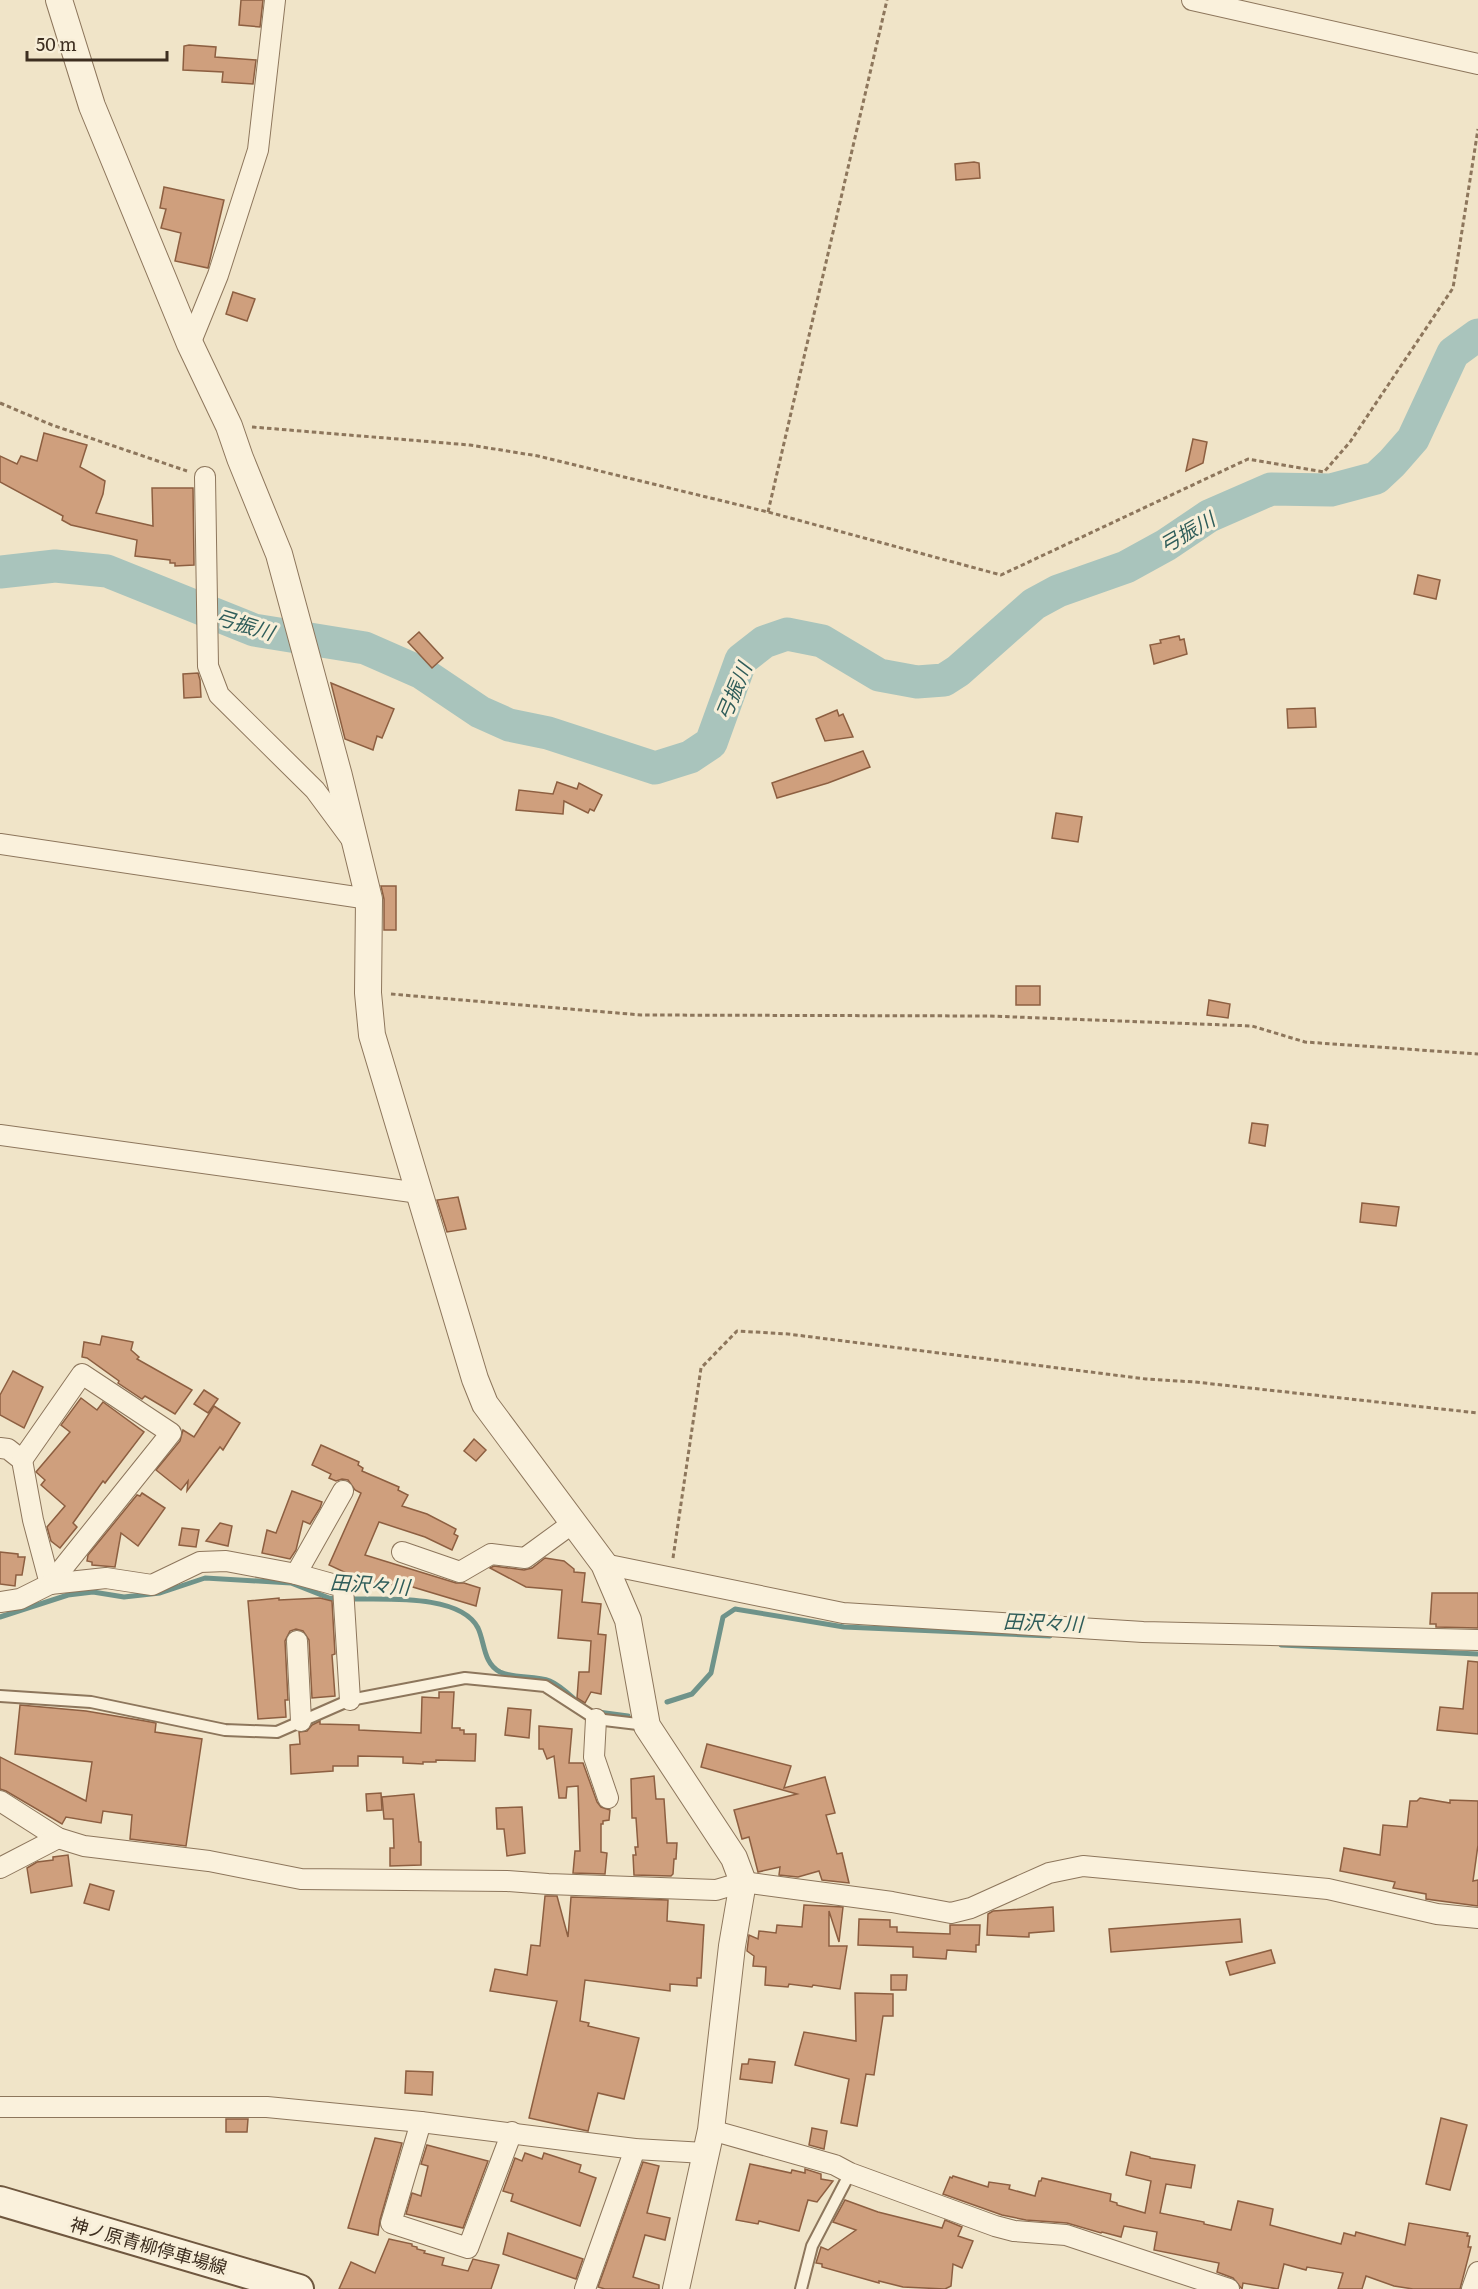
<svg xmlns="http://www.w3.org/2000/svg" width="1478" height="2289" viewBox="0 0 1478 2289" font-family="Literata,'Noto Sans JP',serif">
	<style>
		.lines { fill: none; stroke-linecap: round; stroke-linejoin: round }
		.stream { stroke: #6f938a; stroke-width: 5 }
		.river { stroke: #a9c4bc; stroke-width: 33 }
		.building { fill: #cf9f7d; stroke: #8d5f41; stroke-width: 1.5 }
		.service-casing { stroke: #8d765c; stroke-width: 14 }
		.minor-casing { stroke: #8d765c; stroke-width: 22 }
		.tertiary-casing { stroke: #8d765c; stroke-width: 28 }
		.secondary-casing { stroke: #6f573f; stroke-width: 32 }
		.path { stroke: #8d765c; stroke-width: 3; stroke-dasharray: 4.5 3; stroke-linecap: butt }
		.service { stroke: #faf1dc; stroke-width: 10 }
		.minor { stroke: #faf1dc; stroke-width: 20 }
		.tertiary { stroke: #faf1dc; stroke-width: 26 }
		.secondary { stroke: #faf1dc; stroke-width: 28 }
		.labels { text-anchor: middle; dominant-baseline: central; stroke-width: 6; stroke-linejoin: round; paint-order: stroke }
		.street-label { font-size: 18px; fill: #3d2e20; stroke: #f7eed8 }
		.water-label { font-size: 20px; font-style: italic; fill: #2f5d5a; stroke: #f7eed8 }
	</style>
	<rect width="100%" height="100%" fill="#f0e4c8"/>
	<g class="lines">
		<g class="stream">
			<path d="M349,1599C382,1600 460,1593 478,1628C485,1643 483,1663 500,1672C515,1679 535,1675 550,1681C560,1685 571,1696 579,1703"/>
			<polyline points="0,1617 68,1595 93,1592 124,1597 160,1593 205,1578 291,1583 329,1598 340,1599"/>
			<polyline points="1281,1645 1478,1654"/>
			<polyline points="667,1702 692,1694 711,1673 723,1617 735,1609 844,1627 1050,1636"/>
			<polyline points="598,1712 628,1716"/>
		</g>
		<polyline class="river" points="0,572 55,566 107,571 254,630 365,648 422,673 480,712 509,725 548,733 655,768 690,757 711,743 741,660 764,642 787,634 822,641 879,675 917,682 944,680 958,671 1034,604 1058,591 1126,567 1166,545 1209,516 1271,489 1331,490 1376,478 1392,463 1413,439 1453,353 1478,335"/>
	</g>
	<g class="building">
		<polygon points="241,0 263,0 260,27 239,25"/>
		<polygon points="189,45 216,47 215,57 256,60 253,84 222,82 223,72 183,70 184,46"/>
		<polygon points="974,162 979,163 980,178 956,180 955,164"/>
		<polygon points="164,187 224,200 208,268 175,261 181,233 161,228 166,209 160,208"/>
		<polygon points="233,292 255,299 247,321 226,314"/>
		<polygon points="44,433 87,445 80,467 105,481 103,494 96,513 153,526 152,488 193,488 194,565 175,566 175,563 170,563 170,560 135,556 137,540 71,525 62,520 63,516 0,482 0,456 17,464 21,456 37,461"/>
		<polygon points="1193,439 1207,442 1203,463 1186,471"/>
		<polygon points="1418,575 1440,580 1436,599 1414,594"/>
		<polygon points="419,632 443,658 432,668 408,642"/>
		<polygon points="1179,636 1180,640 1184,639 1187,654 1154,664 1150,645 1161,643 1160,640"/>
		<polygon points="198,673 200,680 201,697 184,698 183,674"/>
		<polygon points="331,683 394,709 382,738 377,736 373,750 345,739"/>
		<polygon points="1315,708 1316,727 1288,728 1287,709"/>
		<polygon points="837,710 839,716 843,714 853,737 825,741 816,719"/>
		<polygon points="863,751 870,767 828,783 777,798 772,783"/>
		<polygon points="557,782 577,789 579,783 602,795 594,811 590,809 588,813 564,801 563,814 516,810 519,790 553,794"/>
		<polygon points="1056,813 1082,817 1078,842 1052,838"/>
		<polygon points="381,886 396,886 396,930 384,930 384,899"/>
		<rect x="1016" y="986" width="24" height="19"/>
		<polygon points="1209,1000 1230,1004 1228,1018 1207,1015"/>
		<polygon points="1252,1123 1268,1125 1265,1146 1249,1143"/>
		<polygon points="458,1197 466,1229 447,1232 437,1200"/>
		<polygon points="1362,1203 1399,1207 1396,1226 1360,1222"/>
		<polygon points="102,1336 133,1342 131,1350 139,1357 137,1359 192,1390 175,1414 145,1396 142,1399 118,1383 119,1381 87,1358 82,1357 84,1342 100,1345"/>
		<polygon points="13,1371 43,1387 24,1428 0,1415 0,1395"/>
		<polygon points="204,1390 218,1399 208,1413 194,1404"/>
		<polygon points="81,1398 97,1410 103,1402 144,1432 105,1483 103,1481 73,1523 77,1527 60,1548 51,1541 47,1527 65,1506 41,1485 45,1480 36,1472 70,1432 61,1425"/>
		<polygon points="214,1406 240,1423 223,1450 220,1447 187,1491 188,1481 181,1490 156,1470 180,1441 183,1430 194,1437"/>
		<polygon points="474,1439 486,1450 476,1461 464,1451"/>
		<polygon points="321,1445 359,1462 358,1465 363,1468 362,1471 399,1487 398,1490 408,1495 402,1506 427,1514 456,1529 454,1534 458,1536 452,1550 425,1537 379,1522 365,1555 456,1583 464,1583 480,1588 476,1606 396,1582 395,1585 380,1583 380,1584 357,1578 329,1565 361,1493 355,1490 348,1480 342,1479 336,1481 329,1478 331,1474 312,1465"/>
		<polygon points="292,1491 322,1502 320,1508 310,1524 303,1521 296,1550 290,1559 262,1553 267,1530 276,1533"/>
		<polygon points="142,1493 165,1508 138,1546 121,1533 115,1567 92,1565 92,1562 87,1561 88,1555 137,1495 140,1496"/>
		<polygon points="220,1523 232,1526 228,1546 206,1541"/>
		<polygon points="182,1528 199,1530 196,1547 179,1545"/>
		<polygon points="0,1552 18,1554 18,1557 25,1557 22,1575 16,1575 15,1586 0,1584"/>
		<polygon points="545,1558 564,1561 574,1569 574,1572 585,1573 582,1602 601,1604 598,1634 606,1635 601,1694 591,1692 585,1703 577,1698 579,1672 589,1672 591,1641 558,1638 562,1590 526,1587 490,1568 494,1566 524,1570 532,1568"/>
		<polygon points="1432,1593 1478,1593 1478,1628 1436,1627 1436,1624 1430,1624"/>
		<polygon points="279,1598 279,1600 320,1598 332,1601 335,1654 332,1655 335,1696 312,1698 309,1640 303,1631 296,1629 290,1631 285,1641 288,1700 285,1700 286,1717 258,1719 248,1601"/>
		<polygon points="1468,1661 1478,1662 1478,1734 1437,1730 1440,1707 1463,1709"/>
		<polygon points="439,1692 454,1692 452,1728 460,1728 460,1730 464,1730 464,1734 476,1734 475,1761 436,1760 436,1762 423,1762 423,1764 403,1763 403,1757 358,1756 358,1766 333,1766 333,1771 291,1774 290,1745 300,1744 299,1732 307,1731 312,1725 320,1721 320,1724 359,1725 359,1730 421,1733 422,1697 439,1698"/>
		<polygon points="20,1705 86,1711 145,1721 156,1723 155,1732 202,1739 186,1846 130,1839 132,1815 103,1811 101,1823 66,1817 62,1824 6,1791 0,1789 0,1757 86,1801 92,1762 15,1754"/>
		<polygon points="508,1708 531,1710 529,1738 505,1735"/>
		<polygon points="539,1726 572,1729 569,1763 583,1763 597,1802 601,1807 610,1810 609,1820 603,1821 603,1824 601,1824 601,1852 607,1853 605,1874 573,1873 575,1851 580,1851 578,1786 567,1787 566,1798 559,1798 554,1756 547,1759 543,1749 539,1749"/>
		<polygon points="707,1744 791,1766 784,1788 825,1777 835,1813 826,1815 837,1854 842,1853 849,1883 822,1880 819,1871 798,1877 779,1875 780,1867 758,1872 749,1837 742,1839 734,1810 797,1794 701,1767"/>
		<polygon points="654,1776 656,1799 664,1799 667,1843 677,1843 676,1859 674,1859 673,1874 671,1876 634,1875 633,1855 636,1855 635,1847 638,1847 636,1818 632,1818 631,1779"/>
		<polygon points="381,1793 382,1810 367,1811 366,1794"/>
		<polygon points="414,1794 419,1842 421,1842 421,1865 390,1866 390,1848 394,1848 393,1819 384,1819 382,1797"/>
		<polygon points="1420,1798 1450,1803 1450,1800 1478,1801 1478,1845 1473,1881 1478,1880 1478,1906 1426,1899 1426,1894 1393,1888 1395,1882 1340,1871 1344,1848 1380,1855 1383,1825 1407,1827 1410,1801 1417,1801"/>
		<polygon points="522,1807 525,1853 507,1856 504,1829 497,1829 496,1808"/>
		<polygon points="68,1855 72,1886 31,1893 27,1868 37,1862 53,1860 53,1857"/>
		<polygon points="90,1884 114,1891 109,1910 84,1903"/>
		<polygon points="545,1896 557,1896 568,1937 571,1897 668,1900 667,1921 704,1925 701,1978 697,1978 697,1986 670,1984 670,1991 585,1980 580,2021 589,2023 588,2026 639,2038 624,2099 598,2093 588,2131 529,2118 557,2001 490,1991 495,1969 527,1975 531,1945 540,1946"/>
		<polygon points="804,1905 843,1907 839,1942 829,1911 829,1946 847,1946 840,1989 813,1985 812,1987 789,1984 788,1987 765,1985 766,1967 753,1966 754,1956 747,1951 749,1935 758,1939 759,1931 776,1933 777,1925 802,1927"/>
		<polygon points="1053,1907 1054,1931 1029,1933 1029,1937 987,1935 988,1914 993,1911"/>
		<polygon points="859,1919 890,1920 890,1927 897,1927 897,1932 950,1934 950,1925 980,1925 979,1945 976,1945 976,1952 947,1950 946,1959 913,1957 913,1947 858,1945"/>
		<polygon points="1240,1919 1242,1942 1111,1952 1109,1929"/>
		<polygon points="1271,1950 1275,1963 1230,1975 1226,1962"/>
		<polygon points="891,1975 907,1975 906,1990 891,1990"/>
		<polygon points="855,1993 893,1994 893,2016 883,2016 874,2075 866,2074 857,2126 841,2123 849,2079 795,2065 804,2032 856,2041"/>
		<polygon points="749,2059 775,2062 772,2083 740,2079 742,2064 748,2064"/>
		<polygon points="406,2071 433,2072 432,2095 405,2093"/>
		<polygon points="1441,2118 1467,2125 1450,2190 1426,2184"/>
		<polygon points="226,2119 248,2119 247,2132 226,2132"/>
		<polygon points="812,2128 827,2131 824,2149 809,2145"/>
		<polygon points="375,2138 402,2143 380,2220 378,2235 348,2228"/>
		<polygon points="427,2145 488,2161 463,2228 406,2214 412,2193 421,2196 428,2166 421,2164"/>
		<polygon points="1131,2152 1150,2157 1150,2158 1195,2165 1191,2188 1166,2184 1160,2213 1204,2222 1204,2224 1231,2230 1238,2201 1273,2209 1270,2225 1341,2244 1344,2233 1355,2236 1356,2232 1405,2245 1409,2223 1468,2233 1467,2236 1470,2236 1468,2247 1471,2247 1460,2289 1413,2289 1394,2286 1366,2276 1362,2289 1338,2289 1343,2273 1307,2267 1306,2270 1284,2264 1278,2289 1243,2283 1242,2289 1233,2278 1217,2272 1219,2263 1154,2250 1157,2232 1124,2226 1121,2237 1102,2232 1101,2233 1067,2223 1026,2220 1002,2215 943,2194 950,2177 952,2178 953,2176 988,2187 989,2182 1010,2185 1009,2189 1035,2196 1039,2181 1041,2181 1042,2178 1111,2194 1110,2201 1117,2203 1117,2205 1145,2213 1151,2181 1126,2175"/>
		<polygon points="525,2153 542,2159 544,2153 581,2165 579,2172 596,2178 580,2226 511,2201 513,2194 503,2191 515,2158 522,2161"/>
		<polygon points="643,2162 659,2166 647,2213 670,2218 665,2240 645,2235 633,2277 659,2285 659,2289 605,2289 598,2287"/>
		<polygon points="750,2164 791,2173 792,2170 805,2173 805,2169 821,2174 821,2179 833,2181 817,2202 808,2200 799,2231 759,2221 758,2224 736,2220"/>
		<polygon points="845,2200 878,2212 942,2228 945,2220 962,2227 958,2236 973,2241 962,2268 953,2264 951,2286 945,2289 903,2287 879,2281 879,2283 822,2267 822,2264 816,2263 821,2247 828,2250 856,2230 833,2222"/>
		<polygon points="508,2233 583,2259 576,2279 503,2254"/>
		<polygon points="389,2239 412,2244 412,2246 417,2247 417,2249 425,2251 424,2253 444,2258 442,2265 468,2271 473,2259 499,2265 491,2289 339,2289 351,2262 375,2273"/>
	</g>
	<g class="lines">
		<g class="service-casing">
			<g id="service">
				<polyline points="0,1696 91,1702 225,1730 277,1732 350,1700 465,1678 545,1686 596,1719 646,1725"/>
				<polyline points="801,2289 812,2246 850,2173"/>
			</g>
		</g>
		<g class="minor-casing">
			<g id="minor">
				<polyline points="1192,0 1478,64"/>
				<polyline points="190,344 218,275 258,150 275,0"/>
				<polyline points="205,477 208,666 219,695 315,790 352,840"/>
				<polyline points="0,844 369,899"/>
				<polyline points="0,1135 419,1193"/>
				<polyline points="0,1448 8,1449 22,1460 33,1520 50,1584 20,1599 0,1602"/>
				<polyline points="22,1460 82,1374 171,1433 50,1584"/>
				<polyline points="402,1552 460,1572 491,1554 525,1558 573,1523"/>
				<polyline points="604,1564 843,1613 1143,1632 1478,1640"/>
				<polyline points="296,1574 343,1491"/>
				<polyline points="50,1584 106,1578 152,1585 200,1562 226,1561 296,1574 343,1587 350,1700"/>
				<polyline points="297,1641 301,1721"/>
				<polyline points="596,1719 594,1757 608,1798"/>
				<polyline points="0,1801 58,1838 84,1846 209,1861 301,1879 507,1881 548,1884 716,1890 743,1882 892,1902 951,1913 971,1908 1049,1873 1083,1866 1328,1889 1437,1914 1478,1918"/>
				<polyline points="0,1868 58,1838"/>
				<polyline points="0,2107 267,2107 421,2122 635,2149 705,2153"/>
				<polyline points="421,2122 391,2223 468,2248 512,2132"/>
				<polyline points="711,2130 835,2165 850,2173 995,2226 1014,2231 1066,2235 1229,2289"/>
				<polyline points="585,2289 635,2149"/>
				<polyline points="1472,2289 1478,2272"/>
			</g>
		</g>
		<g class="tertiary-casing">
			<polyline id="tertiary" points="59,0 92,106 190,344 229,426 240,458 279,554 339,776 369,899 368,993 372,1035 475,1379 485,1404 604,1564 628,1620 647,1726 734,1858 743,1882 732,1946 711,2130 676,2289"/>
		</g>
		<g class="secondary-casing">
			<polyline id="secondary" points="0,2201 299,2289"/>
		</g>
		<g class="path">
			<polyline points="0,403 52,425 187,471"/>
			<polyline points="252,427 470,445 538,456 768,512 1001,575 1248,459 1324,472 1350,442 1453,288 1478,129"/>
			<polyline points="768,512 887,0"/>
			<polyline points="391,994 641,1015 989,1016 1252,1026 1305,1042 1478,1054"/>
			<polyline points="673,1558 701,1368 737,1331 788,1334 1146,1379 1195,1382 1478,1413"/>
		</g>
		<use href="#service" class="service"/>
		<use href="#minor" class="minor"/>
		<use href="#tertiary" class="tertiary"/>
		<use href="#secondary" class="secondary"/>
	</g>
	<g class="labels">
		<g class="street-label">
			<text transform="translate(149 2245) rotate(16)">神ノ原青柳停車場線</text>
		</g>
		<g class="water-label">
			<text transform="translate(1186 531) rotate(-30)">弓振川</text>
			<text transform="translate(245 623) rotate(17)">弓振川</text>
			<text transform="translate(732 691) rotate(-67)">弓振川</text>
			<text transform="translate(370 1583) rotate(4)">田沢々川</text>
			<text transform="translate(1043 1621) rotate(2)">田沢々川</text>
		</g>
	</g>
	<path d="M27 51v9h140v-9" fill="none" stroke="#3d2e20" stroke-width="3"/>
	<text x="36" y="51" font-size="18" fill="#3d2e20" stroke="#f7eed8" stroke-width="4.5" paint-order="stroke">50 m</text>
</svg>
